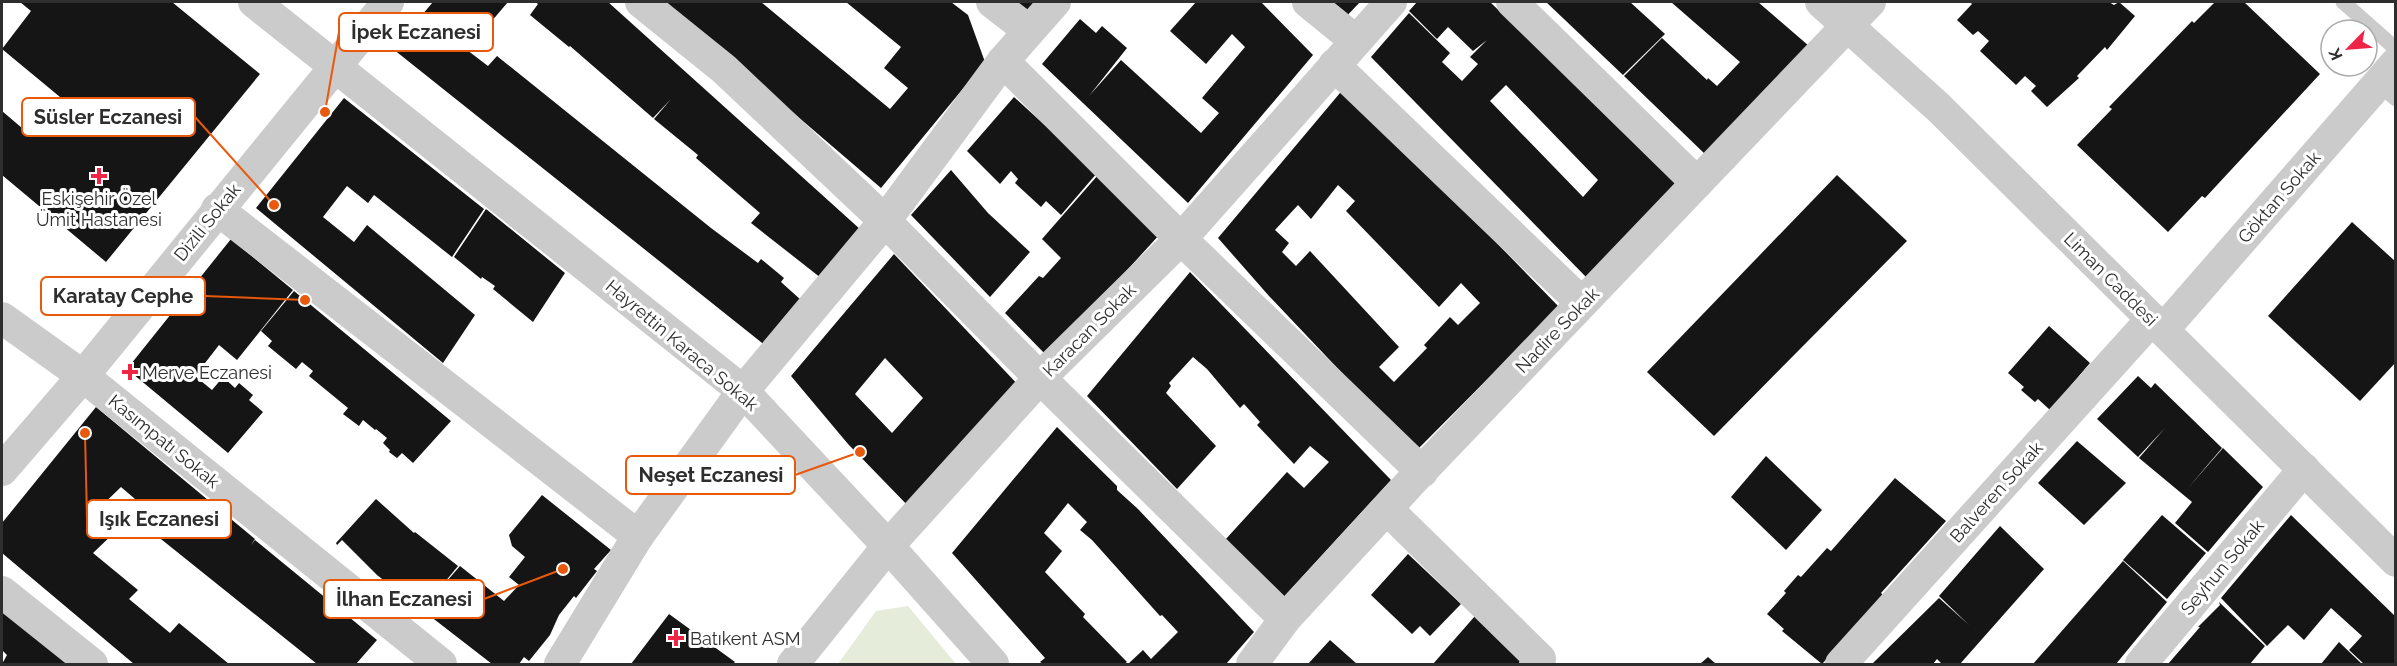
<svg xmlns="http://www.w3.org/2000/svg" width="2397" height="666" viewBox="0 0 2397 666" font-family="Raleway,sans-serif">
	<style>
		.green { fill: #e5ecda }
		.building { fill: #151515; fill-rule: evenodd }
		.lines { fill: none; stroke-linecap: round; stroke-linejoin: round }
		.service { stroke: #cbcbcb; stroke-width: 15 }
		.minor { stroke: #cbcbcb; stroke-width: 32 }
		.poi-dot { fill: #ef2546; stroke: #fff; stroke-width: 2 }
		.labels { text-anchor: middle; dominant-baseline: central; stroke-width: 6; stroke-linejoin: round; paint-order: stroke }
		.street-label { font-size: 18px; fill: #2e2e2e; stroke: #fff }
		.poi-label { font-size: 18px; fill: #2e2e2e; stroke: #fff; text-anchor: start }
		.leader { fill: none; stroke: #e8590c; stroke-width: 2 }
		.callout-dot { fill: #e8590c; stroke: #fff; stroke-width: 2 }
		.callout { fill: #fff; stroke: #e8590c; stroke-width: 2 }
		.callout-label { font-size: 20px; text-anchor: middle; font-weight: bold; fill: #2e2e2e }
	</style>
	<rect width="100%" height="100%" fill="#fff"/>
	<polygon class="green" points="908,606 956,664 838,664 876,611"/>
	<g class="building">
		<polygon points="20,2 172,2 260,74 106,262 2,175 2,111 29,134 60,97 2,49 31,11"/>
		<polygon points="433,2 508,2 467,50 488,66 497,56 711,228 758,263 761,259 784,278 781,282 801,300 766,346 393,49"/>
		<polygon points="535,2 608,2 861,230 821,278 751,223 760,213 696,158 698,155 654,119 671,99 653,118 570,46 569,47 530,15 538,4"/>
		<polygon points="664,2 761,2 890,109 908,88 884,68 901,47 846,2 951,2 968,15 985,62 881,188"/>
		<polygon points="1009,2 1038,2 1026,16"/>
		<polygon points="1196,2 1261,2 1313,55 1188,203 1042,64 1080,19 1096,33 1102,26 1127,48 1089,96 1121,60 1201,133 1219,113 1202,98 1245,47 1232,34 1206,64 1170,31"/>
		<polygon points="1322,2 1360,2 1342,21"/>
		<path d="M1417,2H1490L1678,183L1586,277L1371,57L1409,13L1450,53L1442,62L1462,81L1478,64L1470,57L1487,40L1473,51L1448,27L1437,39L1409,11ZM1506,85L1598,180L1583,197L1490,101Z"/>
		<polygon points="1546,2 1630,2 1665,34 1623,75"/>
		<polygon points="1671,2 1758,2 1809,46 1707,156 1624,76 1662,38 1707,80 1708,78 1717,86 1740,62"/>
		<polygon points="1970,2 2109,2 2114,5 2119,2 2135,16 2107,50 2105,47 2077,76 2079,78 2047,107 2031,91 2036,86 2025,76 2016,85 1980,51 1989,41 1978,31 1973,35 1957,20 1972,4"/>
		<polygon points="2215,2 2244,2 2320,74 2205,198 2202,196 2168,232 2077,145 2112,109 2109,107 2192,21 2194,23"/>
		<path d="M1345,87L1559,307L1416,451L1269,296L1218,238ZM1338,185L1355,201L1346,211L1439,307L1461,283L1480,303L1458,325L1450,317L1424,345L1427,348L1394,382L1379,367L1399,347L1310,251L1296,266L1282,252L1289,243L1275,230L1298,205L1311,219Z"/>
		<polygon points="1014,97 1097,173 1061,215 1046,201 1041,207 1015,183 1018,179 1011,171 1000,184 967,151"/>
		<polygon points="344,98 484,209 452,257 374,195 368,203 347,186 323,217 354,242 367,225 475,315 443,363 256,208"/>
		<polygon points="951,170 988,213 1030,252 990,297 911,215"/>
		<polygon points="1098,175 1160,234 1048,357 1005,313 1039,276 1043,278 1061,258 1042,239"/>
		<polygon points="1837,175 1907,241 1714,436 1647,372"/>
		<polygon points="486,209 565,273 533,322 493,289 495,286 482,277 481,279 454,257"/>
		<polygon points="2352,222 2396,262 2396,362 2360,401 2268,316"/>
		<polygon points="231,239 293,290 237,360 219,345 195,376 212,390 223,377 235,388 239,383 253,395 249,400 263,412 228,453 127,369"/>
		<path d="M894,254L1022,389L915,513L848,444L791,376ZM885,358L923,398L892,433L855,394Z"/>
		<polygon points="1190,272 1391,480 1280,601 1225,540 1287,472 1304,488 1329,462 1310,446 1294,464 1257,425 1260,422 1244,404 1240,408 1207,369 1193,357 1169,383 1171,386 1166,393 1216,446 1177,489 1087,396"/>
		<polygon points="294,291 451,421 413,463 402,453 397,458 389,452 390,450 383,443 387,438 376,429 375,430 363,420 359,426 343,414 348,408 309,376 313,371 302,362 296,369 268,346 272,341 261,331"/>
		<polygon points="2049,326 2090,363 2050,410 2038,399 2035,402 2021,390 2024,387 2008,373"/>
		<polygon points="2138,376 2151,388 2155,383 2222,448 2188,488 2223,448 2263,487 2208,552 2175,523 2192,502 2139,458 2165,428 2138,457 2097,419"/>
		<polygon points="96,407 255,539 251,545 255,540 377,640 356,664 317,664 131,515 142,505 121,487 93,514 115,532 93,553 138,590 129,599 170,633 179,623 229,664 134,664 2,553 2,523"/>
		<polygon points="1057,427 1117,486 1117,490 1138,509 1254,632 1226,664 1128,664 1143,650 1151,659 1178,632 1162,615 1160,616 1092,540 1080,530 1087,522 1068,503 1044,533 1062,551 1045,572 1085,614 1083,617 1127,662 1124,664 1043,664 1040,662 1045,658 952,553"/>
		<polygon points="2077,441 2126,483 2084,525 2038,483"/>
		<polygon points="1766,456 1822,510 1786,550 1731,497"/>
		<polygon points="1895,478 1946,521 1881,593 1884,596 1822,664 1782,631 1784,629 1767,614 1786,593 1784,591 1798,575 1801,577 1827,548 1831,551"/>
		<polygon points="542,495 611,550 594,569 597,571 576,598 574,596 559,615 550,635 529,661 524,657 519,664 492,664 377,575 342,540 337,545 336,543 376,499 414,533 415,532 458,566 426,605 460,566 504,601 519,585 509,577 525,557 512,546 509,535"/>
		<polygon points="2162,515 2206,553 2167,599 2123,560"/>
		<polygon points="2291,515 2396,617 2396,664 2364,664 2349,650 2362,636 2331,608 2304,640 2288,625 2267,646 2221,598"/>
		<polygon points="2000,526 2044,569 1960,664 1942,664 1937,659 1933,664 1872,664 1939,598 1969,625 1939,596"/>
		<polygon points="1408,554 1461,604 1430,636 1420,626 1412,634 1371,595"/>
		<polygon points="2123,561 2167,602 2116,664 2033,664"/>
		<polygon points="2219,602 2265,646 2250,664 2168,664 2200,627 2198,627 2220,605"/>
		<polygon points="2,606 74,664 2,664 7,655 2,650"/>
		<polygon points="669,614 735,662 733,664 631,664"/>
		<polygon points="1475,616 1522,662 1521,664 1433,664"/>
		<polygon points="1330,640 1357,664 1308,664"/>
		<polygon points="2339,642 2362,664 2321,664"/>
		<polygon points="1708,657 1716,664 1700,664"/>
	</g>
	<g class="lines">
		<g class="service">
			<polyline points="2343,2 2396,49"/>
			<polyline points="2378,84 2396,99"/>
		</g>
		<g class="minor">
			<polyline points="254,2 743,391 888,546 993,664"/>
			<polyline points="641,2 724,69 885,221 1040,378 1285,619"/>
			<polyline points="992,2 1028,30"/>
			<polyline points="1308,2 1356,41"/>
			<polyline points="1512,2 1697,183"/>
			<polyline points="1821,2 1938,107 2396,561"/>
			<polyline points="1003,61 1181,239 1422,472"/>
			<polyline points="1334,65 1582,303"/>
			<polyline points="217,209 638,536"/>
			<polyline points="2,318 83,376 441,664"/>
			<polyline points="2163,330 2396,63"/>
			<polyline points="2,470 83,376 388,2"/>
			<polyline points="1387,509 1540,659 1535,664"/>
			<polyline points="2,592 92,664"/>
			<polyline points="560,664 638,536 743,391 885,221 1003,61 1055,2"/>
			<polyline points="793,664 888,546 1040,378 1181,239 1391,2"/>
			<polyline points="1252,664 1285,619 1412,481 1870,2"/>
			<polyline points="1841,664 2152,319"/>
			<polyline points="2141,664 2304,469"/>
		</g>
	</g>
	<g class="poi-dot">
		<path d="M96 167h6v6h6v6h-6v6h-6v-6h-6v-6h6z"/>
		<path d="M127 363h6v6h6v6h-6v6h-6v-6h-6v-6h6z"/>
		<path d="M673 629h6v6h6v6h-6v6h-6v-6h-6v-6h6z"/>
	</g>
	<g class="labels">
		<g class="street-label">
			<text transform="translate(2279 197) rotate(-49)">Göktan Sokak</text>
			<text transform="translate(207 222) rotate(-51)">Dizili Sokak</text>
			<text transform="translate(2111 279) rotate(45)">Liman Caddesi</text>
			<text transform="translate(1089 330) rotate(-45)">Karacan Sokak</text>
			<text transform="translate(1557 330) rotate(-46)">Nadire Sokak</text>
			<text transform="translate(682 345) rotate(40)">Hayrettin Karaca Sokak</text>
			<text transform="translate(164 441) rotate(39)">Kasımpatı Sokak</text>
			<text transform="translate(1996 492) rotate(-48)">Balveren Sokak</text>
			<text transform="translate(2222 567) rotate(-50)">Seyhun Sokak</text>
		</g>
		<g class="poi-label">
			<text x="99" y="198" text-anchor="middle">Eskişehir Özel<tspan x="99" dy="21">Ümit Hastanesi</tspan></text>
			<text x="142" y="372">Merve Eczanesi</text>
			<text x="690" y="638">Batıkent ASM</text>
		</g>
	</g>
	<path class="leader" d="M325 112L339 32M274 205L195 117M305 300L205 296M860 452L795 475M85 433L87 519M563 569L484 599"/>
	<g class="callout-dot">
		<circle cx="325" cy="112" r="6"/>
		<circle cx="274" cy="205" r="6"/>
		<circle cx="305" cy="300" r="6"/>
		<circle cx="860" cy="452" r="6"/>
		<circle cx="85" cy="433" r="6"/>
		<circle cx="563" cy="569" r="6"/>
	</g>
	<g class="callout">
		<rect x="339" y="13" width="154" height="38" rx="6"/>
		<rect x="22" y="98" width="173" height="38" rx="6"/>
		<rect x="41" y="277" width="164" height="38" rx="6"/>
		<rect x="626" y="456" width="169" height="38" rx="6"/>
		<rect x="87" y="500" width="144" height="38" rx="6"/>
		<rect x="324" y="580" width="160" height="38" rx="6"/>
	</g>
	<g class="callout-label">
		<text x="416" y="39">İpek Eczanesi</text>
		<text x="108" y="124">Süsler Eczanesi</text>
		<text x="123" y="303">Karatay Cephe</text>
		<text x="711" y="482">Neşet Eczanesi</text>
		<text x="159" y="526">Işık Eczanesi</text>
		<text x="404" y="606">İlhan Eczanesi</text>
	</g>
	<rect width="2397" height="666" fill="none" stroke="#2e2e2e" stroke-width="6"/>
	<g transform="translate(2349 48) rotate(245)"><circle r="28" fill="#ffffff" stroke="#ababab" stroke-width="1.5"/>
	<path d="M0-4.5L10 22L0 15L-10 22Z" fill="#ef2546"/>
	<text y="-9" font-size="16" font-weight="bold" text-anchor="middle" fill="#2e2e2e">K</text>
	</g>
</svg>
